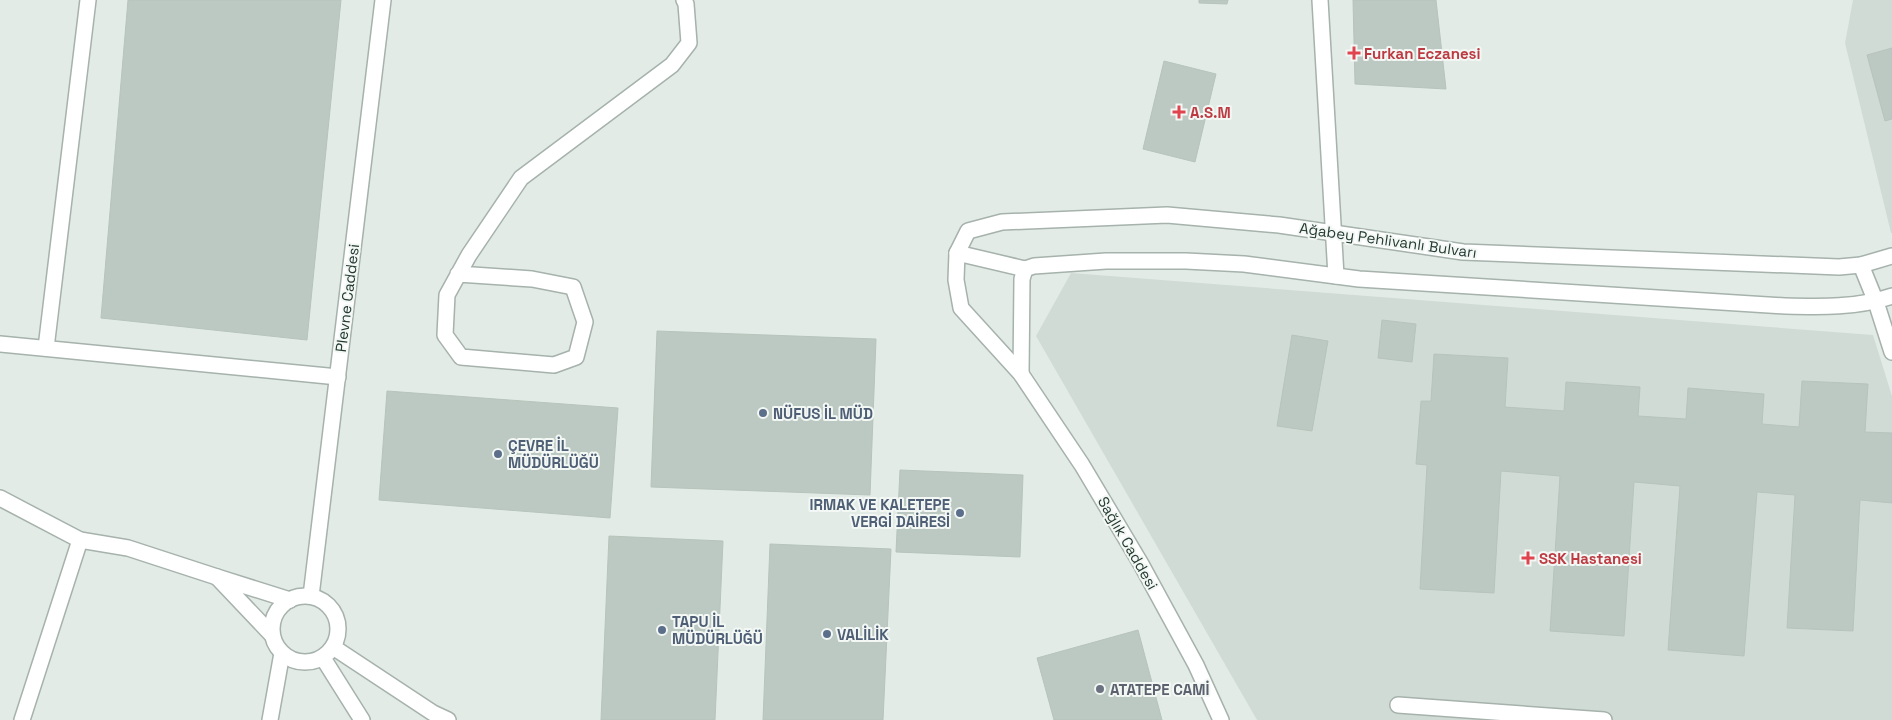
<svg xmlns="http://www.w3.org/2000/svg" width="1892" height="720" viewBox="0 0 1892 720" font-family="'Space Grotesk',sans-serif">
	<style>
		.built { fill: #d1dbd5 }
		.building { fill: #bcc8c2; stroke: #b6c4bc }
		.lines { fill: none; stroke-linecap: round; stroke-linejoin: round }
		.minor-casing { stroke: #a6b2ac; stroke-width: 18 }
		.minor { stroke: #fff; stroke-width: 15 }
		.health-dot { fill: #e0444e; stroke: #f3f8f5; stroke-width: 2 }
		.service-dot { fill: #5c6f8a; stroke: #f3f8f5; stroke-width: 2 }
		.worship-dot { fill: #6b7280; stroke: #f3f8f5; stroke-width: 2 }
		.labels { text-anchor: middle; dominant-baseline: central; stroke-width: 4; stroke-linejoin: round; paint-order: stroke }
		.health-label { font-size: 15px; font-weight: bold; fill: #be3a42; stroke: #f3f8f5; text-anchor: start }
		.street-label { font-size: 15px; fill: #253a32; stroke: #f3f8f5 }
		.service-label { font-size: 15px; font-weight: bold; fill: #4e5e75; stroke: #f3f8f5; text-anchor: start }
		.worship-label { font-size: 15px; font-weight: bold; fill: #5b616d; stroke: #f3f8f5; text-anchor: start }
	</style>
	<rect width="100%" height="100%" fill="#e3ebe6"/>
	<g class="built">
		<polygon points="1853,0 1892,0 1892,233 1891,233 1845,43"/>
		<polygon points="1071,273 1873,335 1892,396 1892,720 1257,720 1036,336"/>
	</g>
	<g class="building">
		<polygon points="128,0 341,0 307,340 101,318"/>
		<polygon points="1199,0 1228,0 1227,4 1199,3"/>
		<polygon points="1353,0 1436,0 1446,89 1355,84"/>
		<polygon points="1892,48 1892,119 1885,121 1867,55"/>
		<polygon points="1164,61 1216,74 1195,162 1143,149"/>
		<polygon points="1382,320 1416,324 1412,362 1378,358"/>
		<polygon points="657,331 876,339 870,495 651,487"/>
		<polygon points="1292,335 1328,341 1312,431 1277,426"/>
		<polygon points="1434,354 1508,358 1505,407 1564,411 1566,382 1640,387 1638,416 1686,419 1688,388 1764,394 1762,424 1799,427 1802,381 1868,384 1865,432 1892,433 1892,503 1860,500 1853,631 1787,628 1795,495 1757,492 1744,656 1668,650 1680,486 1634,482 1624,636 1550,631 1560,476 1501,471 1494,593 1420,589 1427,465 1416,464 1421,401 1431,401"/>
		<polygon points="387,391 618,408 610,518 379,500"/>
		<polygon points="900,470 1023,475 1020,557 896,552"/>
		<polygon points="609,536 723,541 715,720 601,720"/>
		<polygon points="770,544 891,549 883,720 763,720"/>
		<polygon points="1138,630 1162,720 1054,720 1037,658"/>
	</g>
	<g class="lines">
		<g class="minor-casing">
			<g id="minor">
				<polyline points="1320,0 1336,276"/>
				<path d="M957,253L1025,269L1034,266L1106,261H1186L1244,264L1359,279L1785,306C1822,307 1856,308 1892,296"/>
				<polyline points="1861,265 1876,302 1892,352"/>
				<polyline points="458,274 532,279 573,287 585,322 576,357 554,365 461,357 445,335 447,295 469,255 521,178 672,65 689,43 686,4 684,0"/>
				<polyline points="0,344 338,377"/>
				<polyline points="46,348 88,0"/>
				<polyline points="1021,374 1022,279 1025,269"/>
				<polyline points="0,498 80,540 128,548 217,577"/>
				<circle cx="305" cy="629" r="33"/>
				<polyline points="311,596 383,0"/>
				<polyline points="272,635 217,577 290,600"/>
				<polyline points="333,647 433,713 448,720"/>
				<polyline points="323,658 362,720"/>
				<polyline points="1398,705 1604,720"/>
				<polyline points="22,720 80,540"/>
				<polyline points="270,720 282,653"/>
				<polyline points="1221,720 1196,665 1141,564 1082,465 1021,374 961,308 956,280 957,253 968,231 1002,222 1167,215 1279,225 1463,252 1839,267 1861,265 1892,256"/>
			</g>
		</g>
		<use href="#minor" class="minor"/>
	</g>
	<g class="health-dot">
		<path d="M1351.5 45.5h5v5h5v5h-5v5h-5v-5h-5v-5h5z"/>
		<path d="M1176.5 104.5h5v5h5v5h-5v5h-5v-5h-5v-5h5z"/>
		<path d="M1525.5 550.5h5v5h5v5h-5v5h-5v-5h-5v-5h5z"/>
	</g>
	<g class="service-dot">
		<circle cx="763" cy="413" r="5"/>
		<circle cx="498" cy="454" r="5"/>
		<circle cx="960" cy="513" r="5"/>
		<circle cx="662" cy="630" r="5"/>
		<circle cx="827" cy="634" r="5"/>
	</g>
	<circle class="worship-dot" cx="1100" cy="689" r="5"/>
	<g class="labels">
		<g class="health-label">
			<text x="1364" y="53">Furkan Eczanesi</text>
			<text x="1190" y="112">A.S.M</text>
			<text x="1539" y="558">SSK Hastanesi</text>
		</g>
		<g class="street-label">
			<text transform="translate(1388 240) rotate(8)">Ağabey Pehlivanlı Bulvarı</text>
			<text transform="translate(347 298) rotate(-83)">Plevne Caddesi</text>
			<text transform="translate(1128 543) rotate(60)">Sağlık Caddesi</text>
		</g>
		<g class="service-label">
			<text x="773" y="413">NÜFUS İL MÜD</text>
			<text x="508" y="445">ÇEVRE İL<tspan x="508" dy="17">MÜDÜRLÜĞÜ</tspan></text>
			<text x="950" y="504" text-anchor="end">IRMAK VE KALETEPE<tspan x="950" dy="17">VERGİ DAİRESİ</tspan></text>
			<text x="672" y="621">TAPU İL<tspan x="672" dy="17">MÜDÜRLÜĞÜ</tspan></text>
			<text x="837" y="634">VALİLİK</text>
		</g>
		<g class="worship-label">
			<text x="1110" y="689">ATATEPE CAMİ</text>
		</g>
	</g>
</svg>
